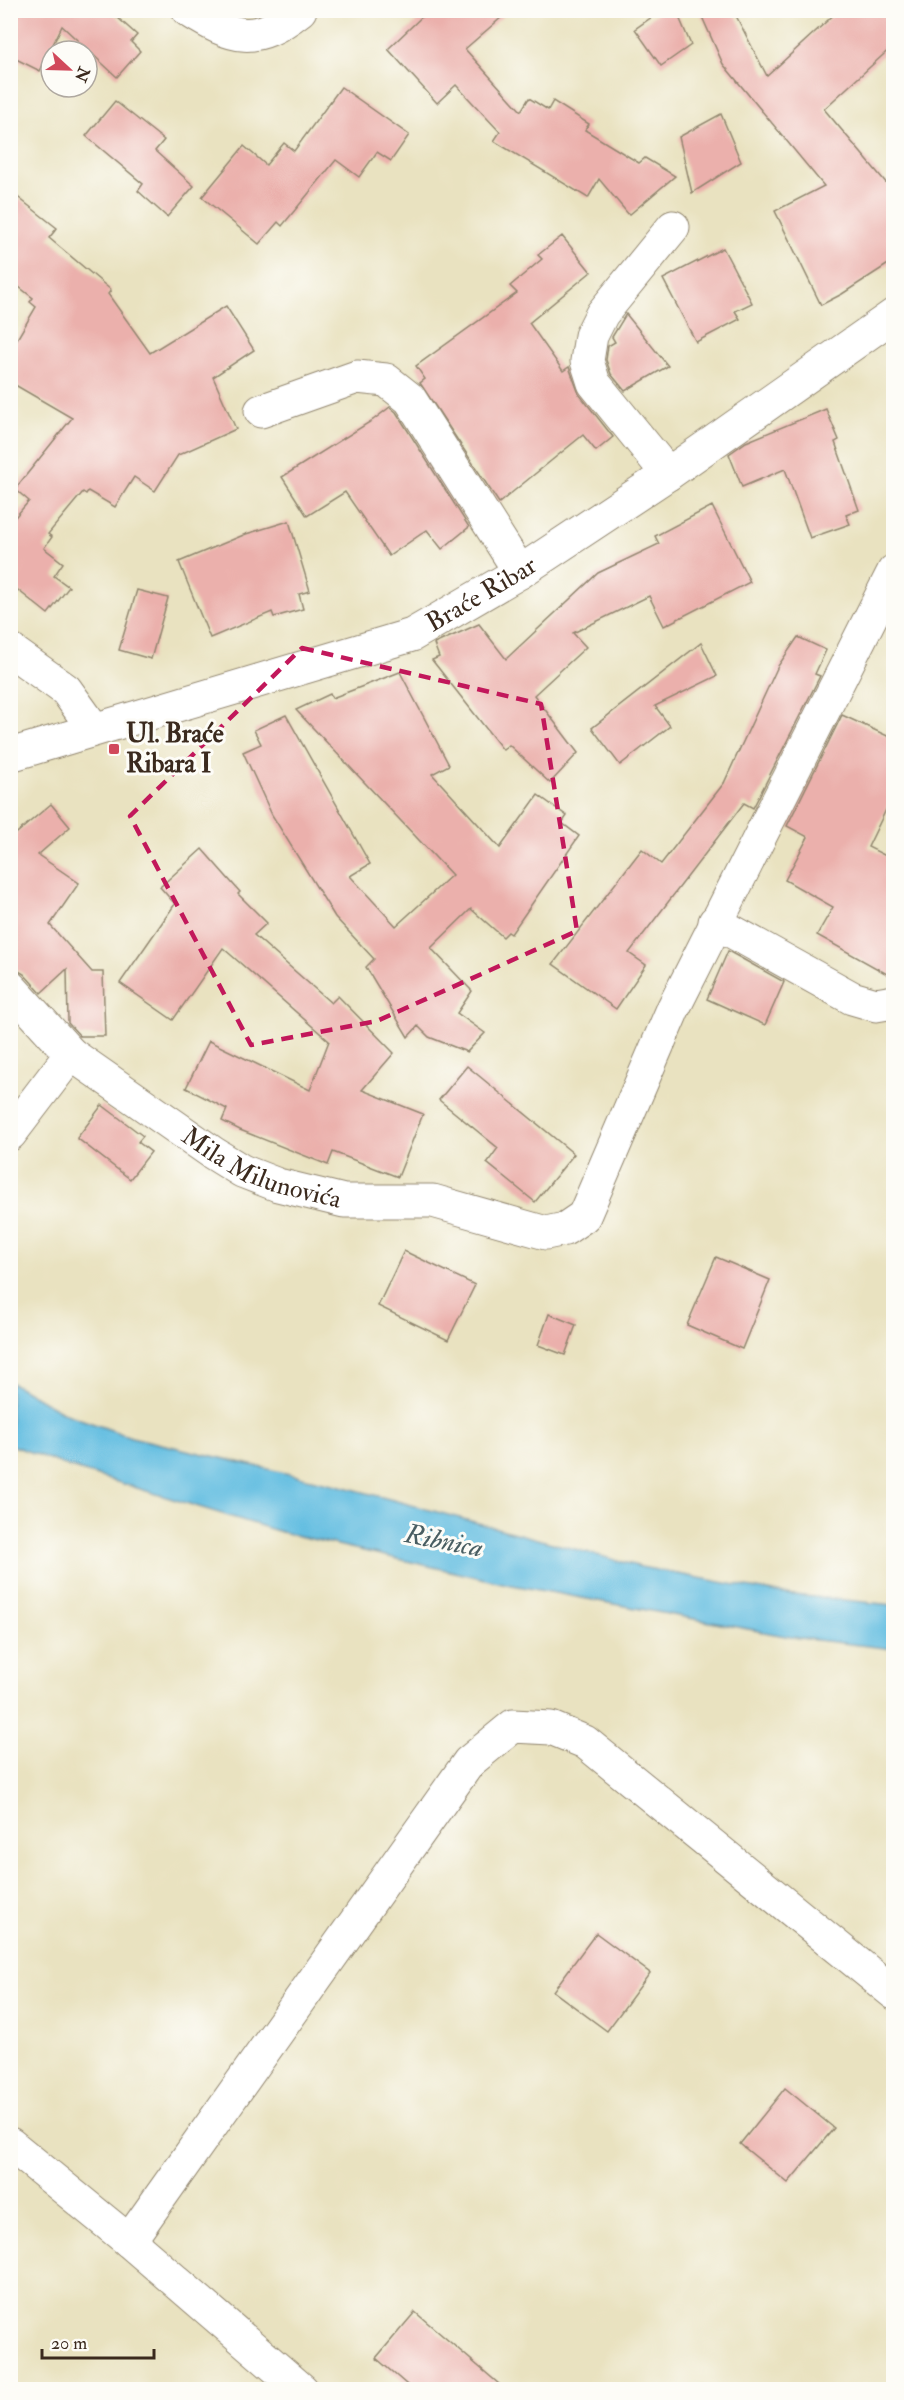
<svg xmlns="http://www.w3.org/2000/svg" width="904" height="2400" viewBox="0 0 904 2400" font-family="'IM FELL Double Pica',serif">
	<style>
		.water { fill: #63bee1; stroke: #4f7480; stroke-width: 1.5 }
		.building { fill: #ebb0ac }
		.lines { fill: none; stroke-linecap: round; stroke-linejoin: round }
		.minor-casing { stroke: #92866f; stroke-width: 35 }
		.minor { stroke: #fff; stroke-width: 33 }
		.marked { fill: none; stroke: #c2185b; stroke-width: 4.5; stroke-dasharray: 12 8; stroke-linejoin: round }
		.poi-dot { fill: #d1495b; stroke: #fdfcf7; stroke-width: 2 }
		.labels { text-anchor: middle; dominant-baseline: central; stroke-width: 6; stroke-linejoin: round; paint-order: stroke }
		.street-label { font-size: 26px; fill: #3b2a1e; stroke: #fdfcf7 }
		.poi-label { font-size: 26px; font-weight: bold; fill: #3b2a1e; stroke: #fdfcf7; text-anchor: start }
		.water-label { font-size: 27px; font-style: italic; fill: #495e62; stroke: #fdfcf7 }
	</style>
	<rect width="100%" height="100%" fill="#fdfcf7"/>
	<filter id="ink" filterUnits="userSpaceOnUse"><feTurbulence type="fractalNoise" baseFrequency=".0167" numOctaves="2"/><feDisplacementMap in="SourceGraphic" scale="12" xChannelSelector="R" yChannelSelector="G"/><feConvolveMatrix kernelMatrix="1 2 1 2 8 2 1 2 1" color-interpolation-filters="sRGB"/></filter>
	<filter id="wash" filterUnits="userSpaceOnUse"><feTurbulence type="fractalNoise" baseFrequency=".008" numOctaves="4" result="noise"/><feDisplacementMap in="SourceGraphic" scale="24" xChannelSelector="R" yChannelSelector="G"/><feGaussianBlur stdDeviation="1.35" result="paint"/><feColorMatrix in="noise" values="0 0 0 0 0 0 0 0 0 0 0 0 0 0 0 0 0 1.4 0 .05"/><feComposite in="paint" operator="in"/></filter>
	<g filter="url(#wash)">
		<rect width="100%" height="100%" fill="#e9e2c0"/>
		<polygon class="water" points="10,1382 66,1414 131,1437 341,1486 641,1567 784,1594 893,1605 893,1649 791,1637 507,1584 281,1532 81,1471 11,1445"/>
		<g id="blocks">
			<g class="building">
				<polygon points="10,10 109,10 137,35 131,42 140,51 117,77 62,26 40,71 10,56"/>
				<polygon points="429,10 510,10 465,49 521,111 529,98 548,110 553,101 589,124 585,130 639,163 645,158 675,176 629,215 599,179 588,198 494,141 500,132 456,85 437,103 388,49"/>
				<polygon points="662,10 676,10 691,45 661,66 635,29"/>
				<polygon points="699,10 733,10 767,76 839,10 894,10 894,45 824,109 894,192 893,261 842,294 821,305 775,211 824,186 723,64"/>
				<polygon points="341,87 409,135 391,161 377,152 359,177 336,160 282,226 278,222 259,244 202,197 244,146 266,165 284,143 294,151"/>
				<polygon points="115,101 164,140 155,151 194,186 167,217 138,191 143,184 86,136"/>
				<polygon points="721,114 741,162 692,193 679,137"/>
				<polygon points="10,191 57,228 49,238 111,290 108,294 150,353 226,306 254,350 213,377 236,429 178,455 155,491 134,477 115,507 88,491 86,494 83,492 48,534 52,537 44,548 63,563 54,576 69,587 48,614 14,587 10,591 10,523 29,501 15,489 72,418 10,382 10,351 36,307 30,302 33,298 10,280"/>
				<polygon points="562,236 591,272 529,323 563,371 569,367 579,394 613,437 596,451 583,435 499,503 420,383 425,379 416,366 517,293 510,286 542,259 538,255"/>
				<polygon points="723,248 752,303 735,311 740,319 696,342 663,279"/>
				<polygon points="626,314 668,366 625,391 611,374 606,360 608,346 615,342 612,337"/>
				<polygon points="390,407 396,412 469,527 442,549 427,530 389,556 345,492 307,516 282,477 373,420"/>
				<polygon points="826,409 839,440 835,442 859,510 846,515 850,524 810,538 785,469 742,487 729,454 746,442"/>
				<polygon points="712,506 750,582 664,626 649,596 573,633 586,647 534,695 578,753 550,783 509,745 503,750 432,660 439,657 434,644 479,624 506,659 598,573 659,544 655,536"/>
				<polygon points="289,521 310,591 299,594 303,609 274,617 272,612 210,638 179,562 246,534"/>
				<polygon points="137,590 168,598 151,659 119,650"/>
				<polygon points="798,637 826,650 815,674 820,676 753,808 744,803 629,953 646,965 616,1009 553,964 642,849 661,864 724,783 778,666"/>
				<polygon points="701,643 717,676 655,706 670,726 620,765 592,728"/>
				<polygon points="400,672 449,765 432,774 500,848 538,795 567,816 562,823 579,836 511,934 508,932 503,937 471,909 431,948 472,991 457,1013 485,1033 467,1052 429,1037 418,1026 408,1037 366,967 374,959 335,917 272,815 243,752 261,744 254,730 286,715 370,864 350,876 396,926 452,875 296,710 330,694 332,698"/>
				<polygon points="842,715 894,739 894,793 868,847 894,860 894,978 817,935 833,907 785,880 808,837 787,826"/>
				<polygon points="51,804 70,827 38,855 79,883 50,925 92,972 103,972 105,1036 80,1036 68,1023 67,969 41,993 24,974 10,966 10,836 12,837"/>
				<polygon points="202,849 240,892 238,894 267,923 254,935 331,1003 338,996 394,1053 362,1090 423,1114 398,1177 333,1152 328,1165 240,1130 222,1121 227,1109 186,1088 209,1041 310,1090 329,1041 223,948 173,1020 120,983 175,904 160,887"/>
				<polygon points="728,951 784,982 765,1025 707,999"/>
				<polygon points="467,1066 574,1154 535,1202 487,1163 498,1148 439,1100"/>
				<polygon points="102,1105 143,1136 138,1142 151,1152 130,1179 77,1138"/>
				<polygon points="404,1251 475,1285 448,1340 378,1306"/>
				<polygon points="716,1257 770,1280 742,1349 687,1325"/>
				<polygon points="549,1314 576,1325 565,1355 538,1345"/>
				<polygon points="596,1933 650,1973 607,2031 553,1991"/>
				<polygon points="785,2088 834,2128 788,2183 740,2144"/>
				<polygon points="415,2312 506,2390 413,2390 376,2358"/>
			</g>
		</g>
	</g>
	<g filter="url(#ink)">
		<use href="#blocks" fill-opacity="0" stroke="#92866f" stroke-width="1.5"/>
		<g class="lines">
			<g class="minor-casing">
				<g id="minor">
					<path d="M188,10C235,39 254,46 300,10"/>
					<polyline points="261,411 357,377 386,380 410,399 520,572"/>
					<polyline points="668,474 594,383 587,361 591,336 602,314 673,227"/>
					<polyline points="10,650 66,690 94,729"/>
					<path id="s1" d="M10,755L412,635L520,572L668,474L894,315"/>
					<polyline points="715,922 852,998 876,1005 894,1002"/>
					<path id="s2" d="M10,987L71,1054L213,1153L242,1171L278,1185L344,1201H433L546,1233L565,1229L584,1216L673,1009L894,571"/>
					<polyline points="10,1134 71,1054"/>
					<polyline points="10,2144 129,2241 302,2390"/>
					<polyline points="129,2241 469,1762 513,1726 551,1728 585,1742 894,1993"/>
				</g>
			</g>
			<use href="#minor" class="minor"/>
		</g>
	</g>
	<path class="marked" d="M302,648L541,704L577,931L377,1021L251,1045L130,816Z"/>
	<rect class="poi-dot" x="108" y="743" width="12" height="12" rx="3"/>
	<g class="labels">
		<g class="street-label">
			<text stroke="none"><textPath href="#s1" startOffset="500">Braće Ribar</textPath></text>
			<text stroke="none"><textPath href="#s2" startOffset="315">Mila Milunovića</textPath></text>
		</g>
		<g class="poi-label">
			<text x="126" y="734">Ul. Braće<tspan x="126" dy="30">Ribara I</tspan></text>
		</g>
		<g class="water-label">
			<text transform="translate(444 1541) rotate(11)">Ribnica</text>
		</g>
	</g>
	<rect width="904" height="2400" fill="none" stroke="#fdfcf7" stroke-width="36"/>
	<g transform="translate(69 69) rotate(112)"><circle r="28" fill="#fdfcf7" stroke="#afa8a0" stroke-width="1.5"/>
	<path d="M0-4.5L10 22L0 15L-10 22Z" fill="#d1495b"/>
	<text y="-9" font-size="16" font-weight="bold" text-anchor="middle" fill="#3b2a1e">N</text>
	</g>
	<path d="M42 2349v9h112v-9" fill="none" stroke="#3b2a1e" stroke-width="3"/>
	<text x="51" y="2349" font-size="18" fill="#3b2a1e" stroke="#fdfcf7" stroke-width="4.5" paint-order="stroke">20 m</text>
</svg>
